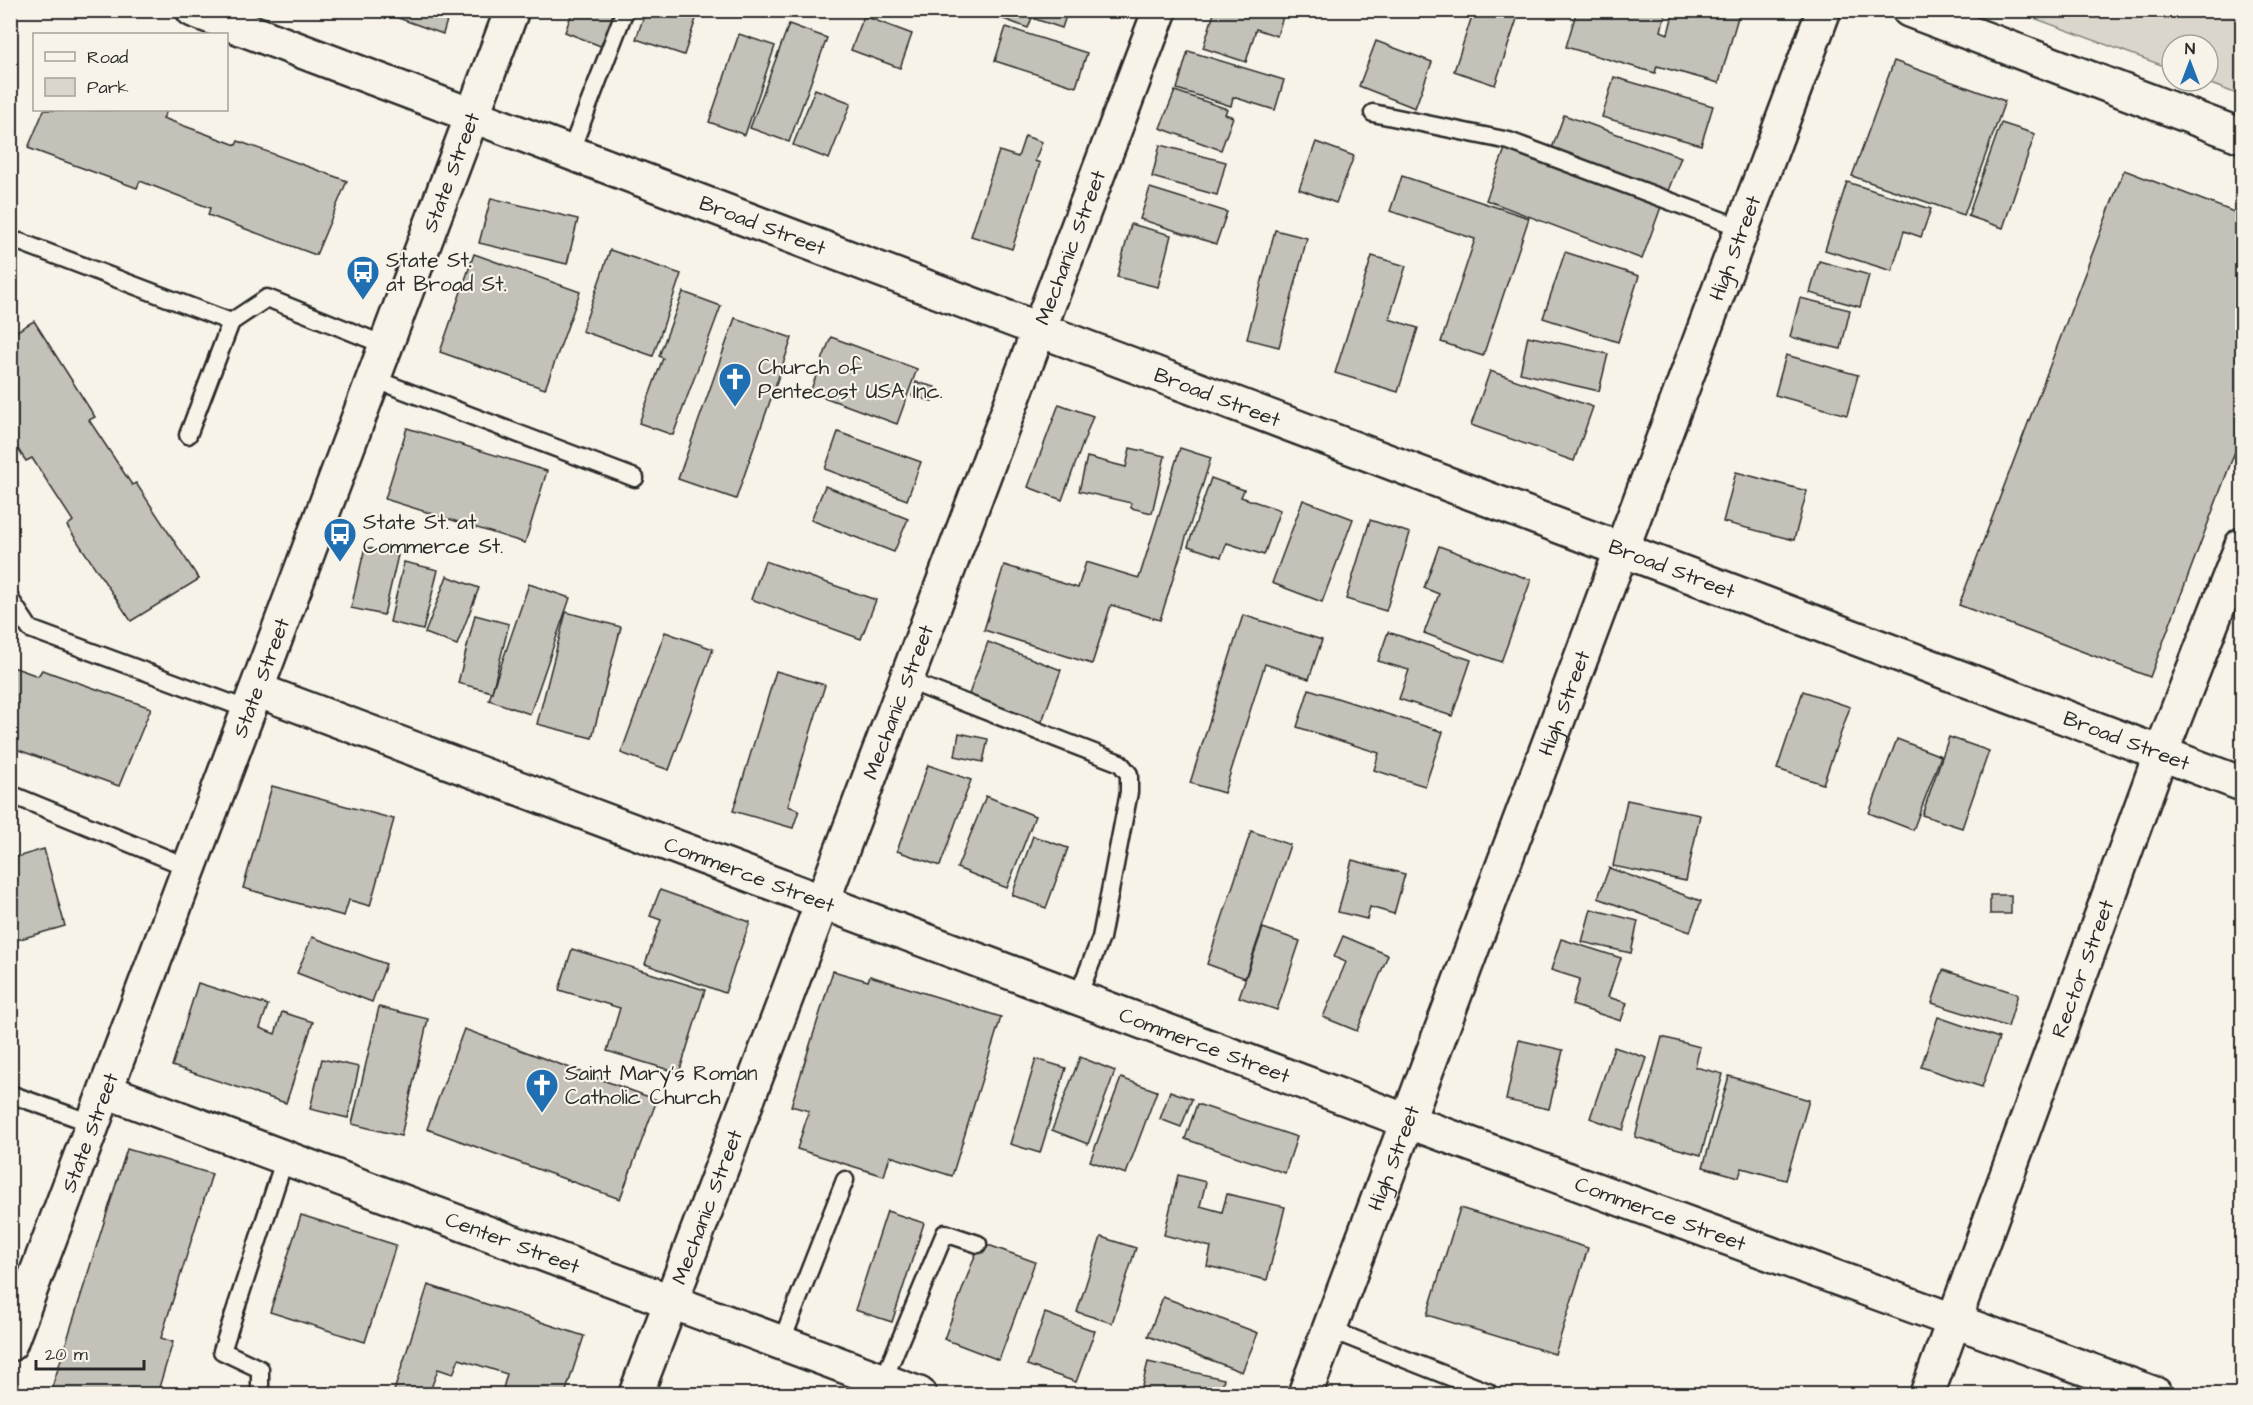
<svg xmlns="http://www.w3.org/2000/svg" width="2253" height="1405" viewBox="0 0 2253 1405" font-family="'Architects Daughter',sans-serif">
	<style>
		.green { fill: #dad6cc; stroke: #82807c; stroke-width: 1.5 }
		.building { fill: #c4c1b9; stroke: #2b2b2b; stroke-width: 1.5 }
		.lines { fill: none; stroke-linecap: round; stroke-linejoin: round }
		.service-casing { stroke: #2b2b2b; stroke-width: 21 }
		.minor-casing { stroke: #2b2b2b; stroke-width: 38 }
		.tertiary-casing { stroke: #2b2b2b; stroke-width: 38 }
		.service { stroke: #f7f3e8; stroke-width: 16 }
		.minor { stroke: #f7f3e8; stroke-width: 33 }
		.tertiary { stroke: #f7f3e8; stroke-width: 33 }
		.labels { text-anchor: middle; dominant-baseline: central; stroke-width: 4.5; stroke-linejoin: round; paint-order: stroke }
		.street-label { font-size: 21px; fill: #2b2b2b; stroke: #f7f3e8 }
		.poi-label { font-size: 21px; fill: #2b2b2b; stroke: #f7f3e8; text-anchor: start }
	</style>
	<rect width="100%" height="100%" fill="#f7f3e8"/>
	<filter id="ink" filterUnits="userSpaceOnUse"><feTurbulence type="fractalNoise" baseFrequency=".0167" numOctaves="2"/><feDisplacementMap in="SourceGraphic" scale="12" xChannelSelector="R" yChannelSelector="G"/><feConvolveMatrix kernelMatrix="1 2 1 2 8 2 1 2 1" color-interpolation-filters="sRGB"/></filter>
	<g filter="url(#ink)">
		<polygon class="green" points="2015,11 2242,11 2242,96 2203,81 2208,81 2208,45 2172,45 2172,69"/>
		<g class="building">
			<polygon points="376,10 450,10 443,34"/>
			<polygon points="573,10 616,10 603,47 565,32"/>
			<polygon points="646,10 699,10 684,55 636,39"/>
			<polygon points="979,10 1035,10 1028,28"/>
			<polygon points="1038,10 1068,10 1062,28 1035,19"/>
			<polygon points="1215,10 1285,10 1277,36 1256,29 1246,62 1203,48"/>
			<polygon points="1474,10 1520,10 1495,85 1454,71"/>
			<polygon points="1577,10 1666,10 1661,31 1668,34 1674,10 1740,10 1719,83 1657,66 1655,73 1566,47"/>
			<polygon points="864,16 912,34 900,68 851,50"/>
			<polygon points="789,24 827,38 789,142 750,128"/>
			<polygon points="1006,27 1087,53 1076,87 995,61"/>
			<polygon points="739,34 775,46 745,135 709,122"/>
			<polygon points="1376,41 1432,62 1415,108 1359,86"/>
			<polygon points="1188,51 1284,80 1275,110 1233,97 1231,106 1177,89"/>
			<polygon points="1894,61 2005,101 1964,215 1852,176"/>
			<polygon points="1614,77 1713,106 1701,145 1602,117"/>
			<polygon points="815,89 851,103 829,159 793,145"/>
			<polygon points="1175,91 1227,109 1225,114 1233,117 1221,150 1160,128"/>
			<polygon points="44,110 163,110 167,111 163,118 236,145 238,141 347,181 316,255 208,215 210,208 140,181 137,188 28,148"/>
			<polygon points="1564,115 1681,157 1666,196 1550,154"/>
			<polygon points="2001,123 2035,134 2003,228 1968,216"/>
			<polygon points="1025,136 1042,142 1035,161 1040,163 1012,249 971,236 999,151 1018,157"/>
			<polygon points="1316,142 1354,156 1336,203 1299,189"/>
			<polygon points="1160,145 1226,162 1217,195 1152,177"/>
			<polygon points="1505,149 1661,207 1642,259 1486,200"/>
			<polygon points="2124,170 2242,215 2242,433 2150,677 1959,605"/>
			<polygon points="1402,176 1529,218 1483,356 1441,342 1475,239 1390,211"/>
			<polygon points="1847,182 1931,209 1921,237 1904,231 1892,271 1825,250"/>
			<polygon points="1150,188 1227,212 1216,244 1140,219"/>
			<polygon points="491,198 578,219 567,264 479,243"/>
			<polygon points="1131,224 1171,235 1158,287 1117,277"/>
			<polygon points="1275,230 1307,238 1279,347 1247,339"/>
			<polygon points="610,250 681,274 653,356 582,331"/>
			<polygon points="1565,252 1639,276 1618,342 1543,318"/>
			<polygon points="474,254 580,292 545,389 440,352"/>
			<polygon points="1372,256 1406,266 1389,319 1418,328 1398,392 1335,373"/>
			<polygon points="1819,261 1869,275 1860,307 1810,293"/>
			<polygon points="683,292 721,306 673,435 639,423 663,358 659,356"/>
			<polygon points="1800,298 1850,310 1841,349 1790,337"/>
			<polygon points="735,318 792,338 736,499 678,479"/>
			<polygon points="34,321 95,417 89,420 132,485 136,483 199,579 131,621 67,526 73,521 32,458 26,461 10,438 10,335"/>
			<polygon points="1528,336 1608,354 1599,391 1520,373"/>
			<polygon points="831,337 917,369 897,424 810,392"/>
			<polygon points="1786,355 1858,375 1847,415 1775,395"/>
			<polygon points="1490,371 1593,407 1574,461 1471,425"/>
			<polygon points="916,382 935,387 932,401 912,396"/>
			<polygon points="1059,404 1093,416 1062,500 1028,487"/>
			<polygon points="407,428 547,471 525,543 385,499"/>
			<polygon points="838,432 921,462 907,500 825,469"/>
			<polygon points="1130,448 1165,456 1152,513 1131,508 1131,503 1079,491 1087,457 1126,467"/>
			<polygon points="1180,448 1211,458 1160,620 1111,605 1092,664 984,630 1004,565 1078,588 1086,562 1139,578"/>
			<polygon points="1736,472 1807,491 1794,540 1723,522"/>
			<polygon points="1211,478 1244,490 1241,497 1280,510 1264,555 1227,543 1221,557 1188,546"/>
			<polygon points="825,486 908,519 894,552 811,520"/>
			<polygon points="1303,500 1353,519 1322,602 1272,583"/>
			<polygon points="1370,520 1410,533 1386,611 1346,599"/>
			<polygon points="1439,546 1531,580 1501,662 1424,633 1439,594 1424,588"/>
			<polygon points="365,547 398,555 384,615 351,608"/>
			<polygon points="765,561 876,600 861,639 751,599"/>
			<polygon points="404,562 438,570 423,630 390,622"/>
			<polygon points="447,576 479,588 457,645 425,633"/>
			<polygon points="529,584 570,598 530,714 489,700"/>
			<polygon points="566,612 621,627 592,738 537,724"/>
			<polygon points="475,615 509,624 492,692 458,683"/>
			<polygon points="1243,615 1322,640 1309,679 1265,664 1224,793 1190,783"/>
			<polygon points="665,632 713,649 669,770 621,753"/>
			<polygon points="1388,632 1471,660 1452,716 1399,699 1409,670 1378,661"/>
			<polygon points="988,642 1061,670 1041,724 968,697"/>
			<polygon points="10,666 38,676 42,670 151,708 119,786 13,748 17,740 10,738"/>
			<polygon points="776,671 825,685 788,806 799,810 793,828 733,811"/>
			<polygon points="1309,689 1443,732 1425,786 1374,770 1379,753 1297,727"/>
			<polygon points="1803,691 1850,707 1823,784 1777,769"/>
			<polygon points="959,733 988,739 983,762 955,756"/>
			<polygon points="1949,737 1989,751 1962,828 1922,815"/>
			<polygon points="1897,739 1941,756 1913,830 1869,813"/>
			<polygon points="928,765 971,780 940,866 897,851"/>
			<polygon points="272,786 394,819 370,906 349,900 344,916 243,888"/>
			<polygon points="986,796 1035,816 1007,888 957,868"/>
			<polygon points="1627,800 1700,815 1686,881 1613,866"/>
			<polygon points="1251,831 1290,845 1245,978 1207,964"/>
			<polygon points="1033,836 1068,848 1046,908 1012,895"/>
			<polygon points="44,849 65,926 10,942 10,859"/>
			<polygon points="1352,860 1405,874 1394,914 1370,907 1367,919 1338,912"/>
			<polygon points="1609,868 1701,901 1690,932 1598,898"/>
			<polygon points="660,890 750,922 725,993 645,964 661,920 650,916"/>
			<rect x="1990" y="895" width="21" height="19"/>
			<polygon points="1591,909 1638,921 1631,953 1582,942"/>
			<polygon points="1263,928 1300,941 1277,1010 1239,997"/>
			<polygon points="1343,936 1388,955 1357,1031 1323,1017 1346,962 1334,957"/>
			<polygon points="312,937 386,964 372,1002 297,973"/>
			<polygon points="1561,939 1621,958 1608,997 1627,1003 1621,1021 1572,1005 1580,979 1551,970"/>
			<polygon points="572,949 705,990 679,1073 607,1051 620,1008 559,990"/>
			<polygon points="1943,970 2018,994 2008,1027 1932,1003"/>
			<polygon points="833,971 868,981 870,976 1001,1017 952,1176 890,1156 884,1176 797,1149 809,1111 791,1106"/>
			<polygon points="198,983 268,1005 260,1028 275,1034 282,1012 313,1022 286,1103 172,1066"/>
			<polygon points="379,1007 428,1019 401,1136 352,1124"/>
			<polygon points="1938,1017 1999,1038 1982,1087 1921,1067"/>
			<polygon points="464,1029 657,1100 620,1199 427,1129"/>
			<polygon points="1662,1037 1700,1047 1695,1067 1723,1074 1701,1155 1635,1137"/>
			<polygon points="1519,1040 1563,1050 1549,1109 1506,1100"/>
			<polygon points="1614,1047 1647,1058 1623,1130 1590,1118"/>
			<polygon points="1080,1057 1115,1071 1088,1144 1052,1130"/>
			<polygon points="322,1059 359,1067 348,1118 310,1109"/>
			<polygon points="1036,1059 1066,1068 1040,1153 1010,1144"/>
			<polygon points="1729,1076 1809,1100 1786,1180 1742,1168 1739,1177 1703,1167"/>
			<polygon points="1121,1078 1157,1091 1126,1174 1090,1161"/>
			<polygon points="1170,1091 1192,1099 1181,1127 1160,1119"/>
			<polygon points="1197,1104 1297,1137 1285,1173 1185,1139"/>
			<polygon points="127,1149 212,1174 161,1338 173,1342 157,1394 50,1394"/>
			<polygon points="1178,1175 1206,1182 1200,1206 1222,1212 1227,1194 1285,1207 1267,1280 1207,1266 1211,1247 1164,1235"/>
			<polygon points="1460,1208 1588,1248 1555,1354 1427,1315"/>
			<polygon points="887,1211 924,1223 892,1322 855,1310"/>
			<polygon points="301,1215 396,1245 365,1342 270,1312"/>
			<polygon points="1101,1237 1136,1248 1112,1323 1077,1312"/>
			<polygon points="980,1242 1035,1262 999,1360 944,1339"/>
			<polygon points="428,1285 584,1336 565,1394 511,1394 502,1392 507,1374 459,1359 453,1374 438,1369 429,1394 393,1394"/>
			<polygon points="1163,1297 1258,1333 1242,1372 1148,1336"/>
			<polygon points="1045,1313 1095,1331 1076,1382 1027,1365"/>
			<polygon points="1148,1362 1224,1379 1220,1394 1140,1394"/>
		</g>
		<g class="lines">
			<g class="service-casing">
				<g id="service">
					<polyline points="1373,113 1509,141 1742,228"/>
					<polyline points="570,153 625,10"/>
					<polyline points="20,242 231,322 267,298 387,346"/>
					<polyline points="374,379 635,478"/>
					<polyline points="188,435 231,322"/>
					<polyline points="10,599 30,629 249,710"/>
					<polyline points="906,680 1120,763 1129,774 1129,792 1101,938 1077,998"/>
					<polyline points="10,794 190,868"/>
					<polyline points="10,1094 94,1124"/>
					<polyline points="1329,1329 1488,1392"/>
					<polyline points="781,1343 845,1180"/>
					<polyline points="883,1381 945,1233 978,1244"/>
					<polyline points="260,1394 260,1369 222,1351 285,1158"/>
				</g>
			</g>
			<g class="minor-casing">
				<g id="minor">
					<path id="s1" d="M193,10L2242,784"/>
					<polyline points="1909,10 2242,136"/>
					<path id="s2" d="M257,690L1407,1121L2155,1394"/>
					<path id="s3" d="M106,1091L919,1394"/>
					<path id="s4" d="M636,1394L1160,10"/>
					<path id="s5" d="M1305,1394L1824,10"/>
					<path id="s6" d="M1927,1394L2161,753L2242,545"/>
				</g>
			</g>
			<g class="tertiary-casing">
				<g id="tertiary">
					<path id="s7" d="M10,1344L512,10"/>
				</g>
			</g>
			<use href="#service" class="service"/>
			<use href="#minor" class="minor"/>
			<use href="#tertiary" class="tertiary"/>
		</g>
	</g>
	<defs>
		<g id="bus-pin" transform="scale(1.725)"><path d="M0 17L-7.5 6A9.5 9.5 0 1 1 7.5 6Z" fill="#1f6fb2" stroke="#f7f3e8"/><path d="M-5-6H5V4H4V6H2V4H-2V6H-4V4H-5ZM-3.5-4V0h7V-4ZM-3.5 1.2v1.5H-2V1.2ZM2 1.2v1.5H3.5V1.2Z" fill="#fff"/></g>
		<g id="church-pin" transform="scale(1.725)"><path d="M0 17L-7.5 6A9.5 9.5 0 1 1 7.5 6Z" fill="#1f6fb2" stroke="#f7f3e8"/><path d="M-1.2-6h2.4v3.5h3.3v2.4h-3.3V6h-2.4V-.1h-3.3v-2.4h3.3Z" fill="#fff"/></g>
	</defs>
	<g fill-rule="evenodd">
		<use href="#bus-pin" x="363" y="272"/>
		<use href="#church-pin" x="735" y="379"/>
		<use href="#bus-pin" x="340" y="534"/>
		<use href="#church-pin" x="542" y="1085"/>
	</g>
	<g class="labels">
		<g class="street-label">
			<text stroke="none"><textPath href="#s7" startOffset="1252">State Street</textPath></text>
			<text stroke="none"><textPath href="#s1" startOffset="609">Broad Street</textPath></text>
			<text stroke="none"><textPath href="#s5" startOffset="1224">High Street</textPath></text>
			<text stroke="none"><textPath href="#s4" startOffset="1226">Mechanic Street</textPath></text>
			<text stroke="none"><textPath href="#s1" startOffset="1095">Broad Street</textPath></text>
			<text stroke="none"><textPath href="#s1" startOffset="1581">Broad Street</textPath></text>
			<text stroke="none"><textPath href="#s7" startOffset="712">State Street</textPath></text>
			<text stroke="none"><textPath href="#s5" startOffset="738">High Street</textPath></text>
			<text stroke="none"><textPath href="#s4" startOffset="740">Mechanic Street</textPath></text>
			<text stroke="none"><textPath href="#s1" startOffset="2067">Broad Street</textPath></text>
			<text stroke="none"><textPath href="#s2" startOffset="526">Commerce Street</textPath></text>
			<text stroke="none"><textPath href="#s6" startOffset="453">Rector Street</textPath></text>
			<text stroke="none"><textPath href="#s2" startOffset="1012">Commerce Street</textPath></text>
			<text stroke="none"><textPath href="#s7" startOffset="226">State Street</textPath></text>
			<text stroke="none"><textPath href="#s5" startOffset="252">High Street</textPath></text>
			<text stroke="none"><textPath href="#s4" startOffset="200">Mechanic Street</textPath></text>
			<text stroke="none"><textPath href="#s2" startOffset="1498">Commerce Street</textPath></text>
			<text stroke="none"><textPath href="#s3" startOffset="434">Center Street</textPath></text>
		</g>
		<g class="poi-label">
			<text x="386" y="260">State St.<tspan x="386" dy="24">at Broad St.</tspan></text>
			<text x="758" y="367">Church of<tspan x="758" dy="24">Pentecost USA Inc.</tspan></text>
			<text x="363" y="522">State St. at<tspan x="363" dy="24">Commerce St.</tspan></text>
			<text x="565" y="1073">Saint Mary's Roman<tspan x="565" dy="24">Catholic Church</tspan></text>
		</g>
	</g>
	<rect width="2253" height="1405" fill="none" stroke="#f7f3e8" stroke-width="36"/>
	<rect x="18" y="18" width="2217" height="1369" fill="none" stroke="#2b2b2b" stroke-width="2" filter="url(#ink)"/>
	<rect x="33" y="33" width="195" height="78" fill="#f7f3e8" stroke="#a5a39c" stroke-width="1.5"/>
	<rect x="45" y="52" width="30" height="9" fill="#f7f3e8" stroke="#a5a39c" stroke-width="1.5"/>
	<text x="87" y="63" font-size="18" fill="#2b2b2b">Road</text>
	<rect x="45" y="78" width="30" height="18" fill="#dad6cc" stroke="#a5a39c" stroke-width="1.5"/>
	<text x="87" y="93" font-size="18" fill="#2b2b2b">Park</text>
	<g transform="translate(2190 63)"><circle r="28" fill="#f7f3e8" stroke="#a5a39c" stroke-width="1.5"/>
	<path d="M0-4.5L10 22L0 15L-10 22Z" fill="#1f6fb2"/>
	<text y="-9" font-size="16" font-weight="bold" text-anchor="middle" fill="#2b2b2b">N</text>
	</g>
	<path d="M36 1360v9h108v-9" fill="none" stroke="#2b2b2b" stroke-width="3"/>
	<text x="45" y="1360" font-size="18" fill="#2b2b2b" stroke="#f7f3e8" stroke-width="4.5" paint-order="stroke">20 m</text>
</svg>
